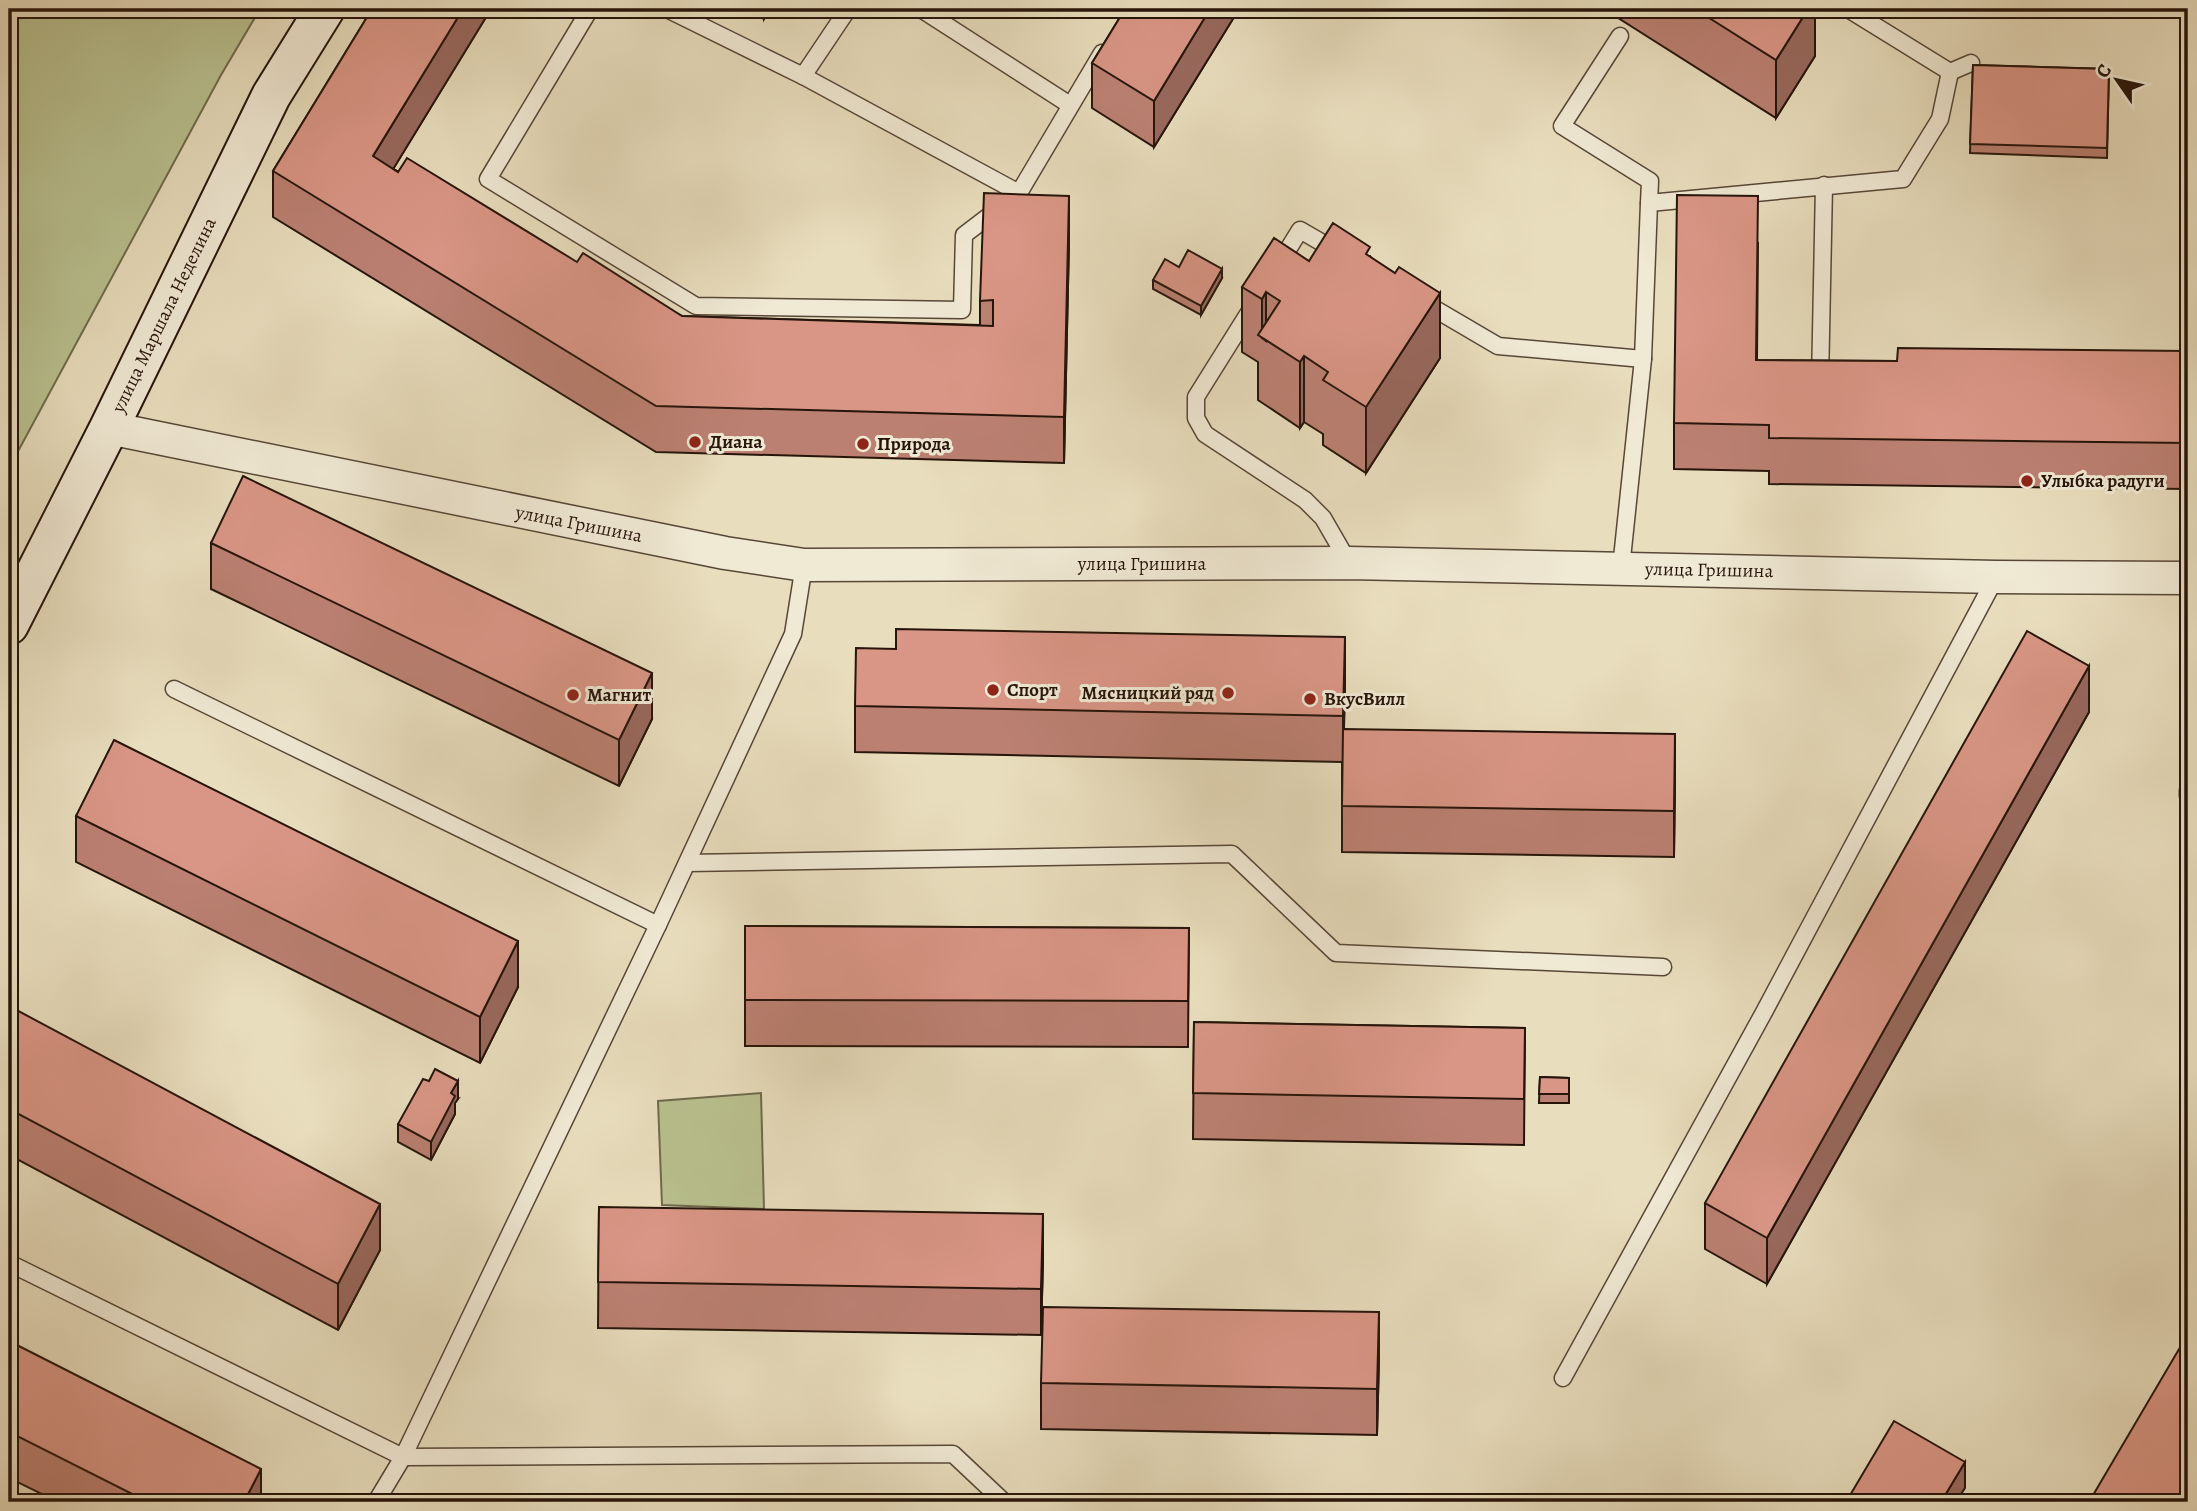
<svg xmlns="http://www.w3.org/2000/svg" width="2197" height="1511" viewBox="0 0 2197 1511" font-family="Alegreya,serif">
	<style>
		.park { fill: #b9c08f; stroke: #706a4d; stroke-width: 2 }
		.lines { fill: none; stroke-linecap: round; stroke-linejoin: round }
		.lane-casing { stroke: #574738; stroke-width: 19 }
		.street-casing { stroke: #574738; stroke-width: 35 }
		.secondary-casing { stroke: #27150b; stroke-width: 42 }
		.lane { stroke: #f0e9d4; stroke-width: 16 }
		.street { stroke: #f0e9d4; stroke-width: 32 }
		.secondary { stroke: #f0e9d4; stroke-width: 38 }
		.wall { fill: #bb8072; stroke: #27150b; stroke-width: 2 }
		.shaded-wall { fill: #98685d; stroke: #27150b; stroke-width: 2 }
		.building { fill: #d99585; stroke: #27150b; stroke-width: 2 }
		.poi-dot { fill: #8f2418; stroke: #f0e9d4; stroke-width: 2.5 }
		.labels { text-anchor: middle; dominant-baseline: central; stroke-width: 6; stroke-linejoin: round; paint-order: stroke }
		.street-label { font-size: 19px; fill: #27150b; stroke: #f0e9d4 }
		.poi-label { font-size: 19px; font-weight: bold; fill: #27150b; stroke: #f0e9d4; text-anchor: start }
	</style>
	<rect width="100%" height="100%" fill="#e8ddbd"/>
	<filter id="stains"><feTurbulence type="fractalNoise" baseFrequency=".00286" numOctaves="4"/><feColorMatrix values="0 0 0 0 .2 0 0 0 0 .09 0 0 0 0 .02 0 0 0 .5 -.17"/></filter>
	<radialGradient id="worn" r=".72"><stop offset=".6" stop-color="#630" stop-opacity="0"/><stop offset="1" stop-color="#630" stop-opacity=".3"/></radialGradient>
	<g class="park">
		<polygon points="9,9 260,9 221,75 9,468"/>
		<polygon points="761,1093 764,1209 662,1205 658,1101"/>
	</g>
	<g class="lines">
		<g class="lane-casing">
			<g id="lane">
				<polyline points="590,9 488,179 696,306 962,310 964,235 1019,193 1102,53"/>
				<polyline points="667,9 803,76 848,9"/>
				<polyline points="921,9 1070,105"/>
				<polyline points="1848,9 1950,72 1971,63"/>
				<polyline points="1620,36 1562,126 1650,181 1649,203"/>
				<polyline points="803,76 1019,193"/>
				<polyline points="1279,264 1300,230 1338,252"/>
				<polyline points="1423,302 1498,346 1643,359"/>
				<polyline points="1253,306 1196,397 1196,418 1205,434 1305,500 1323,518 1349,563"/>
				<polyline points="1820,382 1824,185"/>
				<polyline points="1621,568 1643,359 1649,203 1903,179 1940,119 1950,72"/>
				<polyline points="174,689 658,925"/>
				<polyline points="2188,790 2188,796"/>
				<polyline points="687,863 1232,854 1336,953 1663,967"/>
				<polyline points="9,1263 403,1457 953,1454 1004,1502"/>
				<polyline points="1563,1378 1763,1014 1996,577"/>
				<polyline points="376,1502 403,1457 658,925 793,634 804,565"/>
			</g>
		</g>
		<g class="street-casing">
			<polyline id="street" points="109,428 725,553 804,565 1349,563 1996,577 2188,578"/>
		</g>
		<g class="secondary-casing">
			<polyline id="secondary" points="9,625 109,428 271,96 325,9"/>
		</g>
		<use href="#lane" class="lane"/>
		<use href="#street" class="street"/>
		<use href="#secondary" class="secondary"/>
	</g>
	<g class="wall">
		<polygon points="372,9 491,9 393,169 682,316 980,325 980,301 1069,242 1064,463 656,452 273,217 273,171"/>
		<polygon points="747,9 770,9 764,19"/>
		<polygon points="1125,9 1239,9 1154,147 1092,108 1092,63"/>
		<polygon points="1604,9 1815,9 1815,56 1776,118"/>
		<polygon points="1973,65 2109,69 2107,158 1970,153"/>
		<polygon points="1758,242 1757,360 1897,361 2188,351 2188,489 1769,484 1769,471 1674,469 1674,423"/>
		<polygon points="1370,256 1440,358 1366,473 1323,445 1323,434 1304,422 1300,428 1258,400 1258,362 1242,352 1242,287 1309,261"/>
		<polygon points="1179,267 1222,278 1201,315 1153,289 1153,280"/>
		<polygon points="211,543 652,719 619,786 211,589"/>
		<polygon points="1345,683 1344,729 1675,780 1674,857 1342,852 1342,762 855,752 855,706"/>
		<polygon points="2089,712 1767,1284 1705,1249 1705,1203"/>
		<polygon points="76,816 518,987 480,1063 76,862"/>
		<polygon points="745,926 1189,928 1188,1047 745,1046"/>
		<polygon points="9,1006 380,1250 338,1330 9,1155"/>
		<polygon points="1194,1022 1525,1028 1524,1145 1193,1139"/>
		<polygon points="1540,1077 1569,1078 1569,1103 1539,1103"/>
		<polygon points="458,1099 455,1103 455,1114 431,1160 398,1142 398,1124"/>
		<polygon points="599,1207 1043,1260 1041,1335 598,1328"/>
		<polygon points="9,1341 261,1502 58,1502 9,1478"/>
		<polygon points="1379,1358 1377,1435 1041,1429 1041,1383"/>
	</g>
	<g class="shaded-wall">
		<polygon points="463,9 491,9 373,202 373,156"/>
		<polygon points="764,9 770,9 764,19"/>
		<polygon points="1210,9 1239,9 1154,147 1154,101"/>
		<polygon points="1808,9 1815,9 1815,56 1776,118 1776,60"/>
		<polygon points="1069,196 1069,242 1064,463 1064,417"/>
		<polygon points="1222,269 1222,278 1201,315 1201,306"/>
		<polygon points="1266,292 1266,341 1262,338 1262,299"/>
		<polygon points="1440,293 1440,358 1366,473 1366,407"/>
		<polygon points="1304,356 1304,422 1300,428 1300,362"/>
		<polygon points="1345,637 1345,683 1343,762 1343,716"/>
		<polygon points="2089,666 2089,712 1767,1284 1767,1238"/>
		<polygon points="652,673 652,719 619,786 619,740"/>
		<polygon points="1675,734 1675,780 1674,857 1674,811"/>
		<polygon points="518,941 518,987 480,1063 480,1017"/>
		<polygon points="458,1081 458,1099 455,1103 455,1114 431,1160 431,1142 451,1093"/>
		<polygon points="380,1204 380,1250 338,1330 338,1284"/>
		<polygon points="1043,1214 1043,1260 1041,1335 1041,1289"/>
		<polygon points="1379,1312 1379,1358 1377,1435 1377,1389"/>
		<polygon points="1965,1462 1965,1488 1956,1502 1941,1502"/>
		<polygon points="261,1469 261,1502 244,1502"/>
	</g>
	<g class="building">
		<polygon points="372,9 463,9 373,156 398,172 407,158 577,262 583,253 682,316 993,326 993,300 980,301 984,193 1069,196 1064,417 656,406 273,171"/>
		<polygon points="1125,9 1210,9 1154,101 1092,63"/>
		<polygon points="1695,9 1808,9 1776,60"/>
		<polygon points="1973,65 2109,69 2107,148 1970,144"/>
		<polygon points="1677,195 1758,196 1756,360 1897,361 1898,348 2188,351 2188,443 1769,438 1769,425 1674,423"/>
		<polygon points="1333,223 1370,247 1366,254 1395,273 1399,267 1440,293 1366,407 1323,380 1328,372 1304,356 1300,362 1258,335 1280,301 1266,292 1262,299 1242,287 1274,238 1309,261"/>
		<polygon points="1188,250 1222,269 1201,306 1153,280 1165,259 1179,267"/>
		<polygon points="243,476 652,673 619,740 211,543"/>
		<polygon points="896,629 1345,637 1343,716 855,706 856,648 896,649"/>
		<polygon points="2027,631 2089,666 1767,1238 1705,1203"/>
		<polygon points="1343,729 1675,734 1674,811 1342,806"/>
		<polygon points="114,740 518,941 480,1017 76,816"/>
		<polygon points="745,926 1189,928 1188,1001 745,1000"/>
		<polygon points="9,1006 380,1204 338,1284 9,1109"/>
		<polygon points="1194,1022 1525,1028 1524,1099 1193,1093"/>
		<polygon points="435,1069 458,1081 451,1093 455,1096 431,1142 398,1124 423,1079 429,1081"/>
		<polygon points="1540,1077 1569,1078 1569,1094 1539,1094"/>
		<polygon points="599,1207 1043,1214 1041,1289 598,1282"/>
		<polygon points="1043,1307 1379,1312 1377,1389 1041,1383"/>
		<polygon points="9,1341 261,1469 244,1502 148,1502 9,1432"/>
		<polygon points="2182,1344 2188,1347 2188,1502 2089,1502"/>
		<polygon points="1894,1421 1965,1462 1941,1502 1846,1502"/>
	</g>
	<g class="poi-dot">
		<circle cx="695" cy="442" r="7"/>
		<circle cx="863" cy="444" r="7"/>
		<circle cx="2027" cy="481" r="7"/>
		<circle cx="993" cy="690" r="7"/>
		<circle cx="1228" cy="693" r="7"/>
		<circle cx="573" cy="695" r="7"/>
		<circle cx="1310" cy="699" r="7"/>
	</g>
	<g class="labels">
		<g class="street-label">
			<text transform="translate(164 315) rotate(-64)">улица Маршала Неделина</text>
			<text transform="translate(579 524) rotate(11)">улица Гришина</text>
			<text x="1142" y="564">улица Гришина</text>
			<text transform="translate(1709 570) rotate(1)">улица Гришина</text>
		</g>
		<g class="poi-label">
			<text x="709" y="442">Диана</text>
			<text x="877" y="444">Природа</text>
			<text x="2041" y="481">Улыбка радуги</text>
			<text x="1007" y="690">Спорт</text>
			<text x="1214" y="693" text-anchor="end">Мясницкий ряд</text>
			<text x="587" y="695">Магнит</text>
			<text x="1324" y="699">ВкусВилл</text>
		</g>
	</g>
	<rect width="2197" height="1511" fill="none" stroke="#e8ddbd" stroke-width="35"/>
	<rect x="10" y="10" width="2176" height="1490" fill="none" stroke="#27150b" stroke-width="3.5"/>
	<rect x="18" y="18" width="2162" height="1476" fill="none" stroke="#27150b" stroke-width="2"/>
	<g transform="translate(2117 80) rotate(304)" stroke="#f0e9d4" stroke-width="5" paint-order="stroke">
	<path d="M0-5L12 26L0 18L-12 26Z" fill="#27150b"/>
	<text y="-10" font-size="19" font-weight="bold" text-anchor="middle" fill="#27150b">С</text>
	</g>
	<rect width="100%" height="100%" filter="url(#stains)"/>
	<rect width="100%" height="100%" fill="url(#worn)"/>
</svg>
